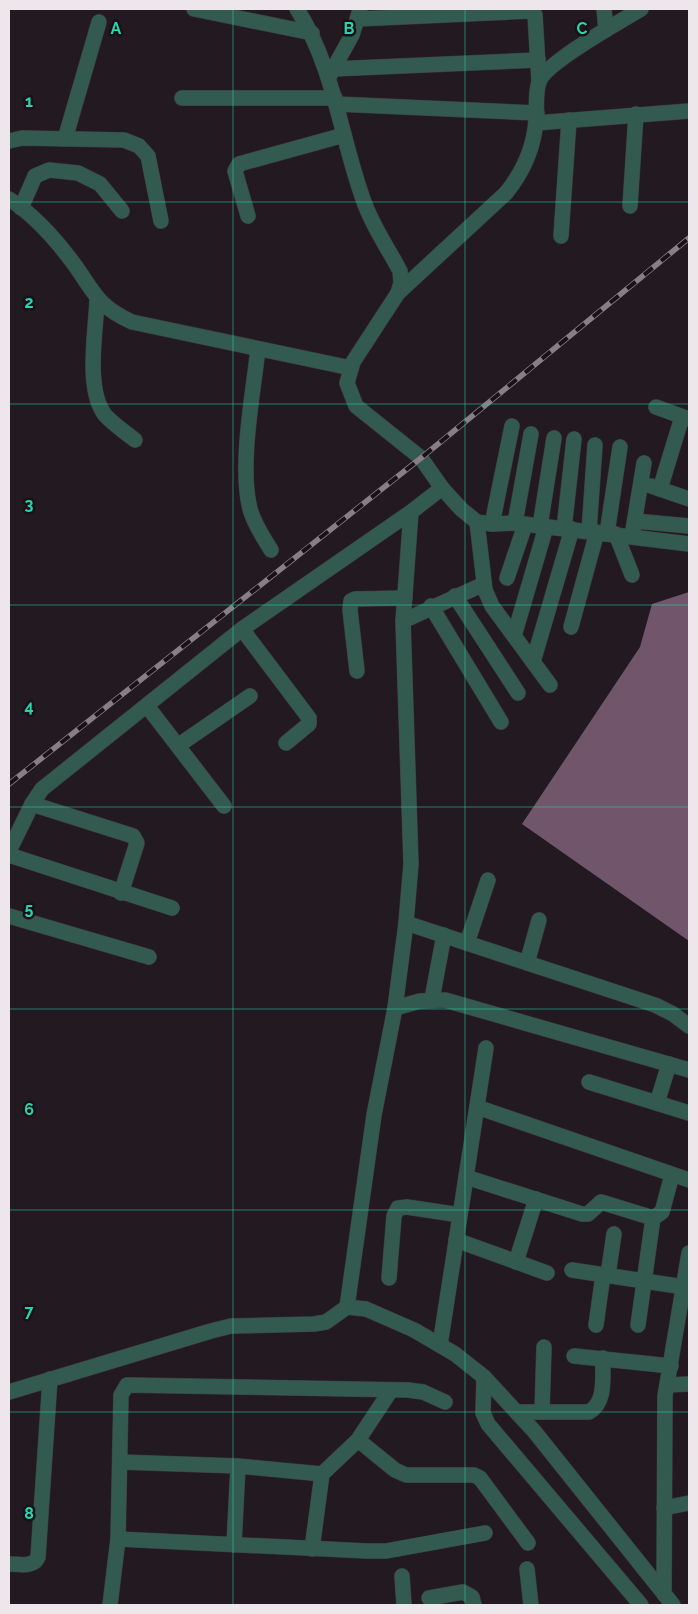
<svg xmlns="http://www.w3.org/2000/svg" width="698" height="1614" viewBox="0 0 698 1614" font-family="Raleway,sans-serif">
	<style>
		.water { fill: #71566b }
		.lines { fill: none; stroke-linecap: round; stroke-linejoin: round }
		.minor-casing { stroke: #3f373d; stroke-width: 16 }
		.minor { stroke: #335a4e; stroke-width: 15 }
		.rail-casing { stroke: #877f85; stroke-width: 5.5 }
		.rail { stroke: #1a1118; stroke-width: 4; stroke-dasharray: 11; stroke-linecap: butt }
		.grid { fill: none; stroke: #29d5ac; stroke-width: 1; stroke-opacity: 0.55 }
		.grid-label { font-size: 16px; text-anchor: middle; font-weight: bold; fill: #29d5ac; stroke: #1a1118; stroke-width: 5; stroke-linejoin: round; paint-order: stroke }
	</style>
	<rect width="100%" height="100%" fill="#231a21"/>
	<polygon class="water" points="689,592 689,941 522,824 640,647 652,604"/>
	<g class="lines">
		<g class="minor-casing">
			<g id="minor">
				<polyline points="194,9 312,33"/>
				<path d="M297,9C334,67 340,135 363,199C371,224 388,248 400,271L401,283L398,293L353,362L347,383L356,406L421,458L442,488L461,509L477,522L492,524L515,523L689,544"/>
				<polyline points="604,9 606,30"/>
				<polyline points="358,19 531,11 535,15 539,82"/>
				<polyline points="333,69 538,60"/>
				<polyline points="330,75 352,35 360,10"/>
				<polyline points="182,98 335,98"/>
				<polyline points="336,104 537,113"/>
				<polyline points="536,123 689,111"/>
				<polyline points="65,139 99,22"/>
				<polyline points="9,141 22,138 124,140 139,146 148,156 161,221"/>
				<path d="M9,199C33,214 57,241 74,264C95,293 97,306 132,322L351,368"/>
				<polyline points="630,206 636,114"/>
				<polyline points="21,208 35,176 49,170 78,173 100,184 122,211"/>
				<polyline points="248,216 235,171 239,164 344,135"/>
				<polyline points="561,236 569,120"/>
				<path d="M398,293L506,193C523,172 534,148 536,120C537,109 535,93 539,82C545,63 621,21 641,9"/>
				<path d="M97,300C96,331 85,389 105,415C113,424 125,432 135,440"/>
				<path d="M258,349C253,394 239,466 250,509C254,524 263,537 271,550"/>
				<polyline points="656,407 689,419"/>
				<polyline points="651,486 689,499"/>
				<polyline points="660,489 682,417"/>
				<polyline points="635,521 689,526"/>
				<polyline points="477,522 485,590 492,606 550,685"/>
				<polyline points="515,523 531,434"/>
				<polyline points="492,524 512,426"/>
				<polyline points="540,526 554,438"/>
				<polyline points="564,529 574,439"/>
				<polyline points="589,531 595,445"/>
				<polyline points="607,533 620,447"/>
				<polyline points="616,534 632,575"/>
				<polyline points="632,536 644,463"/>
				<polyline points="507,578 525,525"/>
				<polyline points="455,596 518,693"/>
				<polyline points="431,606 501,722"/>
				<polyline points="403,621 484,584"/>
				<polyline points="571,627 597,532"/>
				<polyline points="242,629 309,718 309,724 286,743"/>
				<polyline points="514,636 546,527"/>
				<polyline points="533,662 572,529"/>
				<polyline points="357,671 350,610 351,601 355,599 405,598"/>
				<polyline points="147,706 224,806"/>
				<polyline points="179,745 250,696"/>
				<polyline points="32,804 133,836 137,843 121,893"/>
				<polyline points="9,851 32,804 42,789 242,629 411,512 442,488"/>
				<polyline points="9,855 172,908"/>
				<polyline points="9,916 149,957"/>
				<polyline points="406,923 655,1005 673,1014 689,1026"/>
				<polyline points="467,943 488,880"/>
				<polyline points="527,963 539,920"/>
				<polyline points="432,999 444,935"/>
				<polyline points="395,1008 420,1001 445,1000 689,1070"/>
				<polyline points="589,1082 689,1113"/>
				<polyline points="657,1103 669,1064"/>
				<polyline points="477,1107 689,1180"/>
				<polyline points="466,1177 582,1214 588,1214 601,1202 653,1218 662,1212 672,1175"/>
				<polyline points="456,1240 547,1273"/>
				<polyline points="516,1262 536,1199"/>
				<polyline points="572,1270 684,1287"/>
				<polyline points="608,1275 614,1234"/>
				<polyline points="389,1278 394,1216 398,1208 407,1207 460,1215"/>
				<polyline points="347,1307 374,1115 395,1008 406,923 411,864 403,621 411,512"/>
				<polyline points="596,1325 603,1275"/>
				<polyline points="638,1325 653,1218"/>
				<polyline points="440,1345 486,1048"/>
				<polyline points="574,1356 671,1366"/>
				<polyline points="484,1377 483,1413 488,1424 641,1605"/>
				<polyline points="667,1385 689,1384"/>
				<polyline points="9,1392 211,1331 231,1326 314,1324 326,1322 347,1307 366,1309 414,1330 455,1354 484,1377 534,1431 673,1605"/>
				<path d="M517,1412H589C607,1402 602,1376 603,1358"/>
				<polyline points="542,1412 544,1347"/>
				<polyline points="358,1440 395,1470 406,1475 474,1475 480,1478 528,1543"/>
				<polyline points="120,1462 238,1466 322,1474"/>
				<polyline points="664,1508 689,1503"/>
				<polyline points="118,1539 367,1551 386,1551 485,1533"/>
				<polyline points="234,1545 238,1466"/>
				<polyline points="312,1549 322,1474 358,1440 391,1390"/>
				<path d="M9,1564C19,1564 34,1568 38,1557L50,1379"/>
				<polyline points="527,1569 531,1605"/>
				<polyline points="402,1576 404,1605"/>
				<polyline points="664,1594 665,1396 689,1253"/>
				<polyline points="429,1598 463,1592 472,1597 474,1605"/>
				<polyline points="110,1605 118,1539 121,1395 127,1385 408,1390 423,1392 445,1402"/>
			</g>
		</g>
		<use href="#minor" class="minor"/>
		<g class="rail-casing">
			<polyline id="rail" points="9,784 421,458 689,238"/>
		</g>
		<use href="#rail" class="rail"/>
	</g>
	<path class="grid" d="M233,9V1605M465,9V1605M9,202H689M9,404H689M9,605H689M9,807H689M9,1009H689M9,1210H689M9,1412H689"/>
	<g class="grid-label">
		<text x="116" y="34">A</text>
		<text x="349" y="34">B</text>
		<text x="582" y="34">C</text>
		<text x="29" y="107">1</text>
		<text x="29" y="308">2</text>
		<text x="29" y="510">3</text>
		<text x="29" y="712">4</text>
		<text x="29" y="914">5</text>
		<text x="29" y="1115">6</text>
		<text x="29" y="1317">7</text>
		<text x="29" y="1519">8</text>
	</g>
	<rect width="698" height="1614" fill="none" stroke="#ede6eb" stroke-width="20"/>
</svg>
